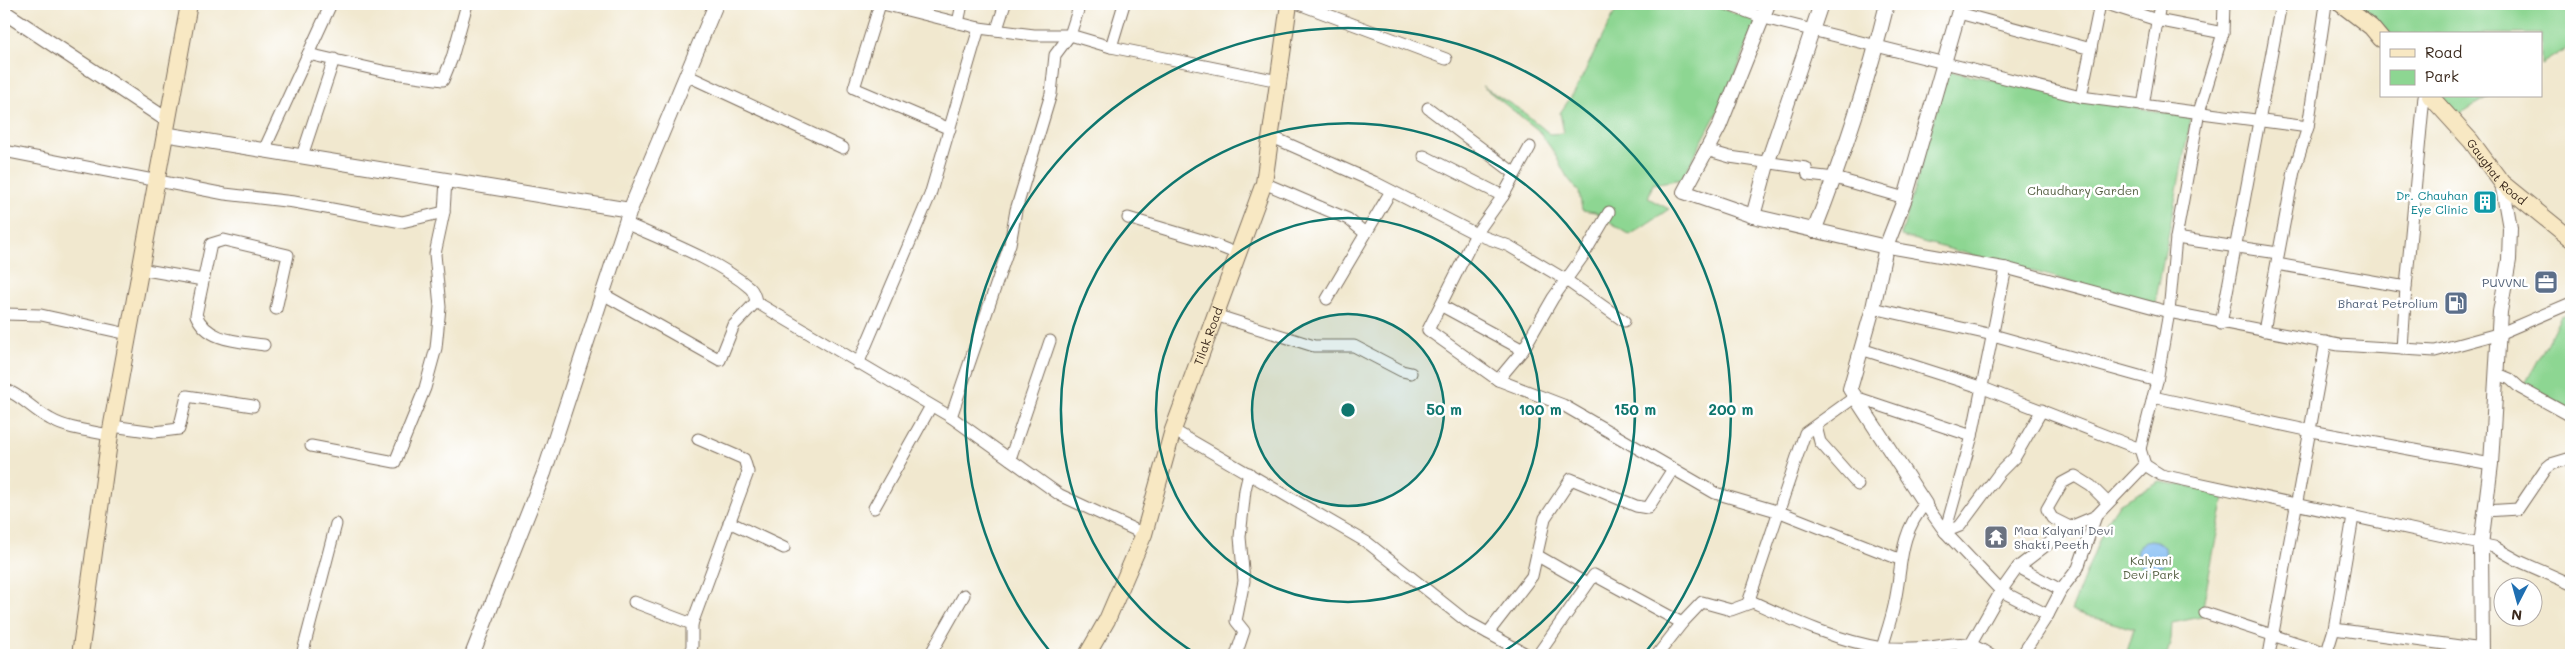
<svg xmlns="http://www.w3.org/2000/svg" width="2575" height="659" viewBox="0 0 2575 659" font-family="Mali,sans-serif">
	<style>
		.green { fill: #8dd692; stroke: #648058 }
		.water { fill: #81bbf3; stroke: #5e7288 }
		.lines { fill: none; stroke-linecap: round; stroke-linejoin: round }
		.minor-casing { stroke: #7b6c5c; stroke-width: 13 }
		.tertiary-casing { stroke: #7b6c5c; stroke-width: 16 }
		.secondary-casing { stroke: #7b6c5c; stroke-width: 18 }
		.minor { stroke: #fff; stroke-width: 11 }
		.tertiary { stroke: #fff; stroke-width: 14 }
		.secondary { stroke: #f8e8c3; stroke-width: 16 }
		.ring { fill: none; stroke: #0f766e; stroke-width: 2.5 }
		.labels { text-anchor: middle; dominant-baseline: central; stroke-width: 5; stroke-linejoin: round; paint-order: stroke }
		.street-label { font-size: 12px; fill: #3b2a1e; stroke: #fff }
		.park-label { font-size: 12px; fill: #545e41; stroke: #fff }
		.culture-label { font-size: 12px; fill: #0d838f; stroke: #fff; text-anchor: end }
		.service-label { font-size: 12px; fill: #4e5e75; stroke: #fff; text-anchor: end }
		.worship-label { font-size: 12px; fill: #5b616d; stroke: #fff; text-anchor: start }
		.centre { fill: #0f766e; stroke: #fff; stroke-width: 2.5 }
		.ring-label { font-size: 15px; text-anchor: middle; font-weight: bold; fill: #0f766e; stroke: #fff; stroke-width: 5; stroke-linejoin: round; paint-order: stroke }
	</style>
	<rect width="100%" height="100%" fill="#fff"/>
	<filter id="ink" filterUnits="userSpaceOnUse"><feTurbulence type="fractalNoise" baseFrequency=".02" numOctaves="2"/><feDisplacementMap in="SourceGraphic" scale="10" xChannelSelector="R" yChannelSelector="G"/><feConvolveMatrix kernelMatrix="1 2 1 2 8 2 1 2 1" color-interpolation-filters="sRGB"/></filter>
	<filter id="wash" filterUnits="userSpaceOnUse"><feTurbulence type="fractalNoise" baseFrequency=".0096" numOctaves="4" result="noise"/><feDisplacementMap in="SourceGraphic" scale="20" xChannelSelector="R" yChannelSelector="G"/><feGaussianBlur stdDeviation="1.12" result="paint"/><feColorMatrix in="noise" values="0 0 0 0 0 0 0 0 0 0 0 0 0 0 0 0 0 1.4 0 .05"/><feComposite in="paint" operator="in"/></filter>
	<g filter="url(#wash)">
		<rect width="100%" height="100%" fill="#f1e8cf"/>
		<g class="green">
			<polygon points="1619,4 1708,4 1757,21 1729,90 1682,179 1653,184 1648,198 1669,209 1630,235 1595,212 1582,210 1579,192 1567,177 1553,151 1538,130 1482,86 1522,111 1550,134 1564,133 1560,113 1575,91"/>
			<polygon points="2359,4 2571,4 2571,46 2541,64 2541,34 2386,34"/>
			<polygon points="1948,71 2191,118 2155,304 1901,236"/>
			<polygon points="2441,96 2489,96 2458,115"/>
			<polygon points="2571,313 2571,414 2524,386 2561,316"/>
			<polygon points="2160,482 2225,492 2201,617 2172,623 2171,639 2167,655 2126,655 2134,629 2071,611 2105,525 2120,503"/>
		</g>
		<circle class="water" cx="2151" cy="555" r="15"/>
	</g>
	<g filter="url(#ink)">
		<g class="lines">
			<g class="minor-casing">
				<g id="minor">
					<polyline points="880,4 854,88 950,129"/>
					<polyline points="883,4 979,28 1034,35 1070,35 1111,47 1279,81"/>
					<polyline points="1299,4 1446,59"/>
					<polyline points="1726,4 1764,18 2081,97 2308,127"/>
					<polyline points="2107,4 2157,20 2223,33"/>
					<polyline points="1959,13 2091,49"/>
					<polyline points="958,23 962,4"/>
					<polyline points="997,29 1005,4"/>
					<polyline points="1111,47 1124,4"/>
					<polyline points="308,54 387,72 443,80 452,58 467,4"/>
					<polyline points="686,75 843,148"/>
					<polyline points="2081,97 2100,4"/>
					<polyline points="2143,106 2160,4"/>
					<polyline points="1428,108 1514,173"/>
					<polyline points="1270,136 1374,182 1476,234 1509,246 1566,280 1624,321"/>
					<polyline points="1530,147 1503,196 1476,234 1428,330 1498,380 1563,405 1715,493 1780,512 1899,559"/>
					<polyline points="264,150 331,4"/>
					<polyline points="1706,150 1730,157 1806,168 1808,175 1835,178 1905,198"/>
					<polyline points="4,151 225,194 294,202 402,222 444,212"/>
					<polyline points="302,156 334,59"/>
					<polyline points="1424,156 1503,196"/>
					<polyline points="1264,183 1348,219 1365,233"/>
					<polyline points="1128,218 1205,241 1238,254"/>
					<path d="M625,223C663,240 719,261 750,288C754,292 755,296 756,302"/>
					<polyline points="2176,238 2278,253"/>
					<polyline points="1886,247 2006,268 2169,312 2339,345 2435,351 2501,333 2571,303"/>
					<polyline points="2277,264 2406,287"/>
					<polyline points="140,269 203,280"/>
					<polyline points="601,293 720,360 734,325 756,302 951,417 1060,495 1144,534"/>
					<polyline points="1327,299 1391,191"/>
					<polyline points="1442,306 1523,350"/>
					<polyline points="1873,308 1993,335 2157,381"/>
					<polyline points="4,314 41,315 128,334"/>
					<polyline points="1215,315 1314,346 1354,346 1402,371 1411,373"/>
					<polyline points="2221,324 2281,4"/>
					<polyline points="2264,331 2294,171 2308,127 2326,4"/>
					<path d="M264,345C238,341 208,342 196,315L211,244L224,240L288,255L276,309"/>
					<polyline points="1861,349 1983,388 2140,449"/>
					<polyline points="2402,349 2406,287 2424,96"/>
					<polyline points="858,364 930,195 979,28"/>
					<polyline points="2498,374 2510,379 2520,388 2571,416"/>
					<polyline points="1498,380 1523,350 1553,298 1583,256 1609,212"/>
					<path d="M4,389C21,395 33,410 50,419C67,429 90,431 110,435"/>
					<polyline points="2153,397 2311,431 2491,464"/>
					<polyline points="2042,410 2015,457 2000,472 1960,526 1945,532 2001,591 2018,567 2070,527 2096,516"/>
					<polyline points="951,417 1010,244 1016,210 1051,94 1055,55 1070,35 1080,4"/>
					<polyline points="112,426 155,432 179,429 187,396 253,406"/>
					<polyline points="1816,426 1820,442 1858,485"/>
					<polyline points="1173,430 1368,543 1466,621 1528,655"/>
					<polyline points="311,446 395,462 425,388 436,348 440,307 435,254 444,212 446,180"/>
					<polyline points="1010,459 1050,341"/>
					<polyline points="2145,465 2161,475 2494,547 2519,561 2571,584"/>
					<polyline points="874,508 931,406"/>
					<polyline points="2485,511 2518,509 2545,469 2551,464 2571,458"/>
					<polyline points="729,522 784,548"/>
					<polyline points="2070,527 2052,518 2047,509 2062,483 2075,476 2091,486 2107,502"/>
					<polyline points="1538,556 1587,584"/>
					<polyline points="2018,567 2061,590"/>
					<polyline points="634,602 692,624 692,646 690,655"/>
					<polyline points="1748,603 1805,433 1855,397 1972,436"/>
					<polyline points="2205,613 2333,655"/>
					<polyline points="692,624 748,472 744,459 698,439"/>
					<polyline points="2334,629 2482,649"/>
					<polyline points="1488,633 1532,576 1545,518 1571,479 1636,506 1648,508 1673,469"/>
					<polyline points="1971,644 2001,591 2048,615"/>
					<polyline points="2327,652 2334,629 2353,517"/>
					<polyline points="302,655 336,524"/>
					<polyline points="930,655 964,595"/>
					<polyline points="1236,655 1244,631 1236,621 1244,581 1240,537 1245,490 1249,473"/>
					<polyline points="1538,655 1594,575 1682,623"/>
					<path d="M1657,655L1682,623L1702,602L1731,610L1753,602C1797,622 1835,640 1882,648C1886,634 1891,620 1894,606C1903,568 1897,537 1925,504L1945,532L1972,436L2006,268"/>
					<path d="M1878,655L1882,648C1898,648 1915,649 1930,647C1957,644 1966,638 1990,655"/>
					<polyline points="2022,655 2048,615 2061,590 2078,568 2096,516 2145,465 2140,449 2157,381 2169,312 2176,238 2199,112 2223,33 2224,4"/>
					<polyline points="2269,655 2326,342"/>
				</g>
			</g>
			<g class="tertiary-casing">
				<g id="tertiary">
					<polyline points="1768,4 1719,127 1684,192 1753,216 1886,247 1873,308 1850,389 1925,504"/>
					<polyline points="4,12 167,120"/>
					<polyline points="164,134 630,210"/>
					<polyline points="1753,216 1768,161 1821,4"/>
					<path d="M1814,231C1843,157 1868,81 1887,4"/>
					<polyline points="1886,247 1905,198 1961,4"/>
					<polyline points="472,655 544,473 630,210 716,4"/>
					<polyline points="2482,655 2481,545 2491,464 2500,312 2509,260 2510,228 2502,183"/>
				</g>
			</g>
			<g class="secondary-casing">
				<g id="secondary">
					<polyline points="2341,4 2371,27 2381,39"/>
					<path id="s1" d="M2430,96L2471,141L2502,183L2571,239"/>
					<polyline points="80,655 110,435 189,4"/>
					<path id="s2" d="M1087,655L1107,620L1144,534L1173,430L1264,183L1289,4"/>
				</g>
			</g>
			<use href="#minor" class="minor"/>
			<use href="#tertiary" class="tertiary"/>
			<use href="#secondary" class="secondary"/>
		</g>
	</g>
	<circle cx="1348" cy="410" r="96" fill="#0f766e" fill-opacity=".12"/>
	<g class="ring">
		<circle cx="1348" cy="410" r="96"/>
		<circle cx="1348" cy="410" r="192"/>
		<path d="M1198 655A287 287 0 1 1 1498 655"/>
		<path d="M1052 654A383 383 0 1 1 1644 654"/>
	</g>
	<defs>
		<g id="building-square" transform="scale(1.25)"><rect x="-9" y="-9" width="18" height="18" rx="4" fill="#0f9aa8" stroke="#fff"/><path d="M-4-6H4V6H1V3H-1V6H-4ZM-2.5-4.3h1.7v1.8h-1.7ZM.8-4.3h1.7v1.8H.8ZM-2.5-1h1.7V.8h-1.7ZM.8-1h1.7V.8H.8Z" fill="#fff"/></g>
		<g id="office-square" transform="scale(1.25)"><rect x="-9" y="-9" width="18" height="18" rx="4" fill="#5c6f8a" stroke="#fff"/><path d="M-6-3h4V-5.5h4V-3h4V5H-6ZM-1-4.5V-3h2v-1.5ZM-6 0V1H6V0Z" fill="#fff"/></g>
		<g id="fuel-square" transform="scale(1.25)"><rect x="-9" y="-9" width="18" height="18" rx="4" fill="#5c6f8a" stroke="#fff"/><path d="M-5.5-6h7V0h2V4h1.3V-2.5L3-4.5l.8-.8L6-3V5H2.5V1h-1V6h-7ZM-4.2-4.7v3.2H.2V-4.7Z" fill="#fff"/></g>
		<g id="temple-square" transform="scale(1.25)"><rect x="-9" y="-9" width="18" height="18" rx="4" fill="#6b7280" stroke="#fff"/><path d="M0-6L5-2H3V0L6.5 2.5H4V6H1.5V3h-3V6H-4V2.5H-6.5L-3 0V-2H-5Z" fill="#fff"/></g>
	</defs>
	<g fill-rule="evenodd">
		<use href="#building-square" x="2485" y="202"/>
		<use href="#office-square" x="2546" y="282"/>
		<use href="#fuel-square" x="2456" y="303"/>
		<use href="#temple-square" x="1996" y="537"/>
	</g>
	<g class="labels">
		<g class="street-label">
			<text stroke="none"><textPath href="#s1" startOffset="101">Gaughat Road</textPath></text>
			<text stroke="none"><textPath href="#s2" startOffset="342">Tilak Road</textPath></text>
		</g>
		<g class="park-label">
			<text x="2083" y="190">Chaudhary Garden</text>
			<text x="2151" y="560">Kalyani<tspan x="2151" dy="14">Devi Park</tspan></text>
		</g>
		<g class="culture-label">
			<text x="2468" y="195">Dr. Chauhan<tspan x="2468" dy="14">Eye Clinic</tspan></text>
		</g>
		<g class="service-label">
			<text x="2528" y="282">PUVVNL</text>
			<text x="2438" y="303">Bharat Petrolium</text>
		</g>
		<g class="worship-label">
			<text x="2014" y="530">Maa Kalyani Devi<tspan x="2014" dy="14">Shakti Peeth</tspan></text>
		</g>
	</g>
	<circle cx="1348" cy="410" r="8" class="centre"/>
	<g class="ring-label">
		<text x="1444" y="415">50 m</text>
		<text x="1540" y="415">100 m</text>
		<text x="1635" y="415">150 m</text>
		<text x="1731" y="415">200 m</text>
	</g>
	<rect width="2575" height="659" fill="none" stroke="#fff" stroke-width="20"/>
	<rect x="2380" y="32" width="162" height="65" fill="#ffffff" stroke="#b1aaa5"/>
	<rect x="2390" y="49" width="25" height="8" fill="#f8e8c3" stroke="#b1aaa5"/>
	<text x="2425" y="58" font-size="15" fill="#3b2a1e">Road</text>
	<rect x="2390" y="70" width="25" height="15" fill="#8dd692" stroke="#b1aaa5"/>
	<text x="2425" y="82" font-size="15" fill="#3b2a1e">Park</text>
	<g transform="translate(2518 602) rotate(186)"><circle r="24" fill="#ffffff" stroke="#b1aaa5"/>
	<path d="M0-4L9 19L0 12L-9 19Z" fill="#1f6fb2"/>
	<text y="-8" font-size="14" font-weight="bold" text-anchor="middle" fill="#3b2a1e">N</text>
	</g>
</svg>
